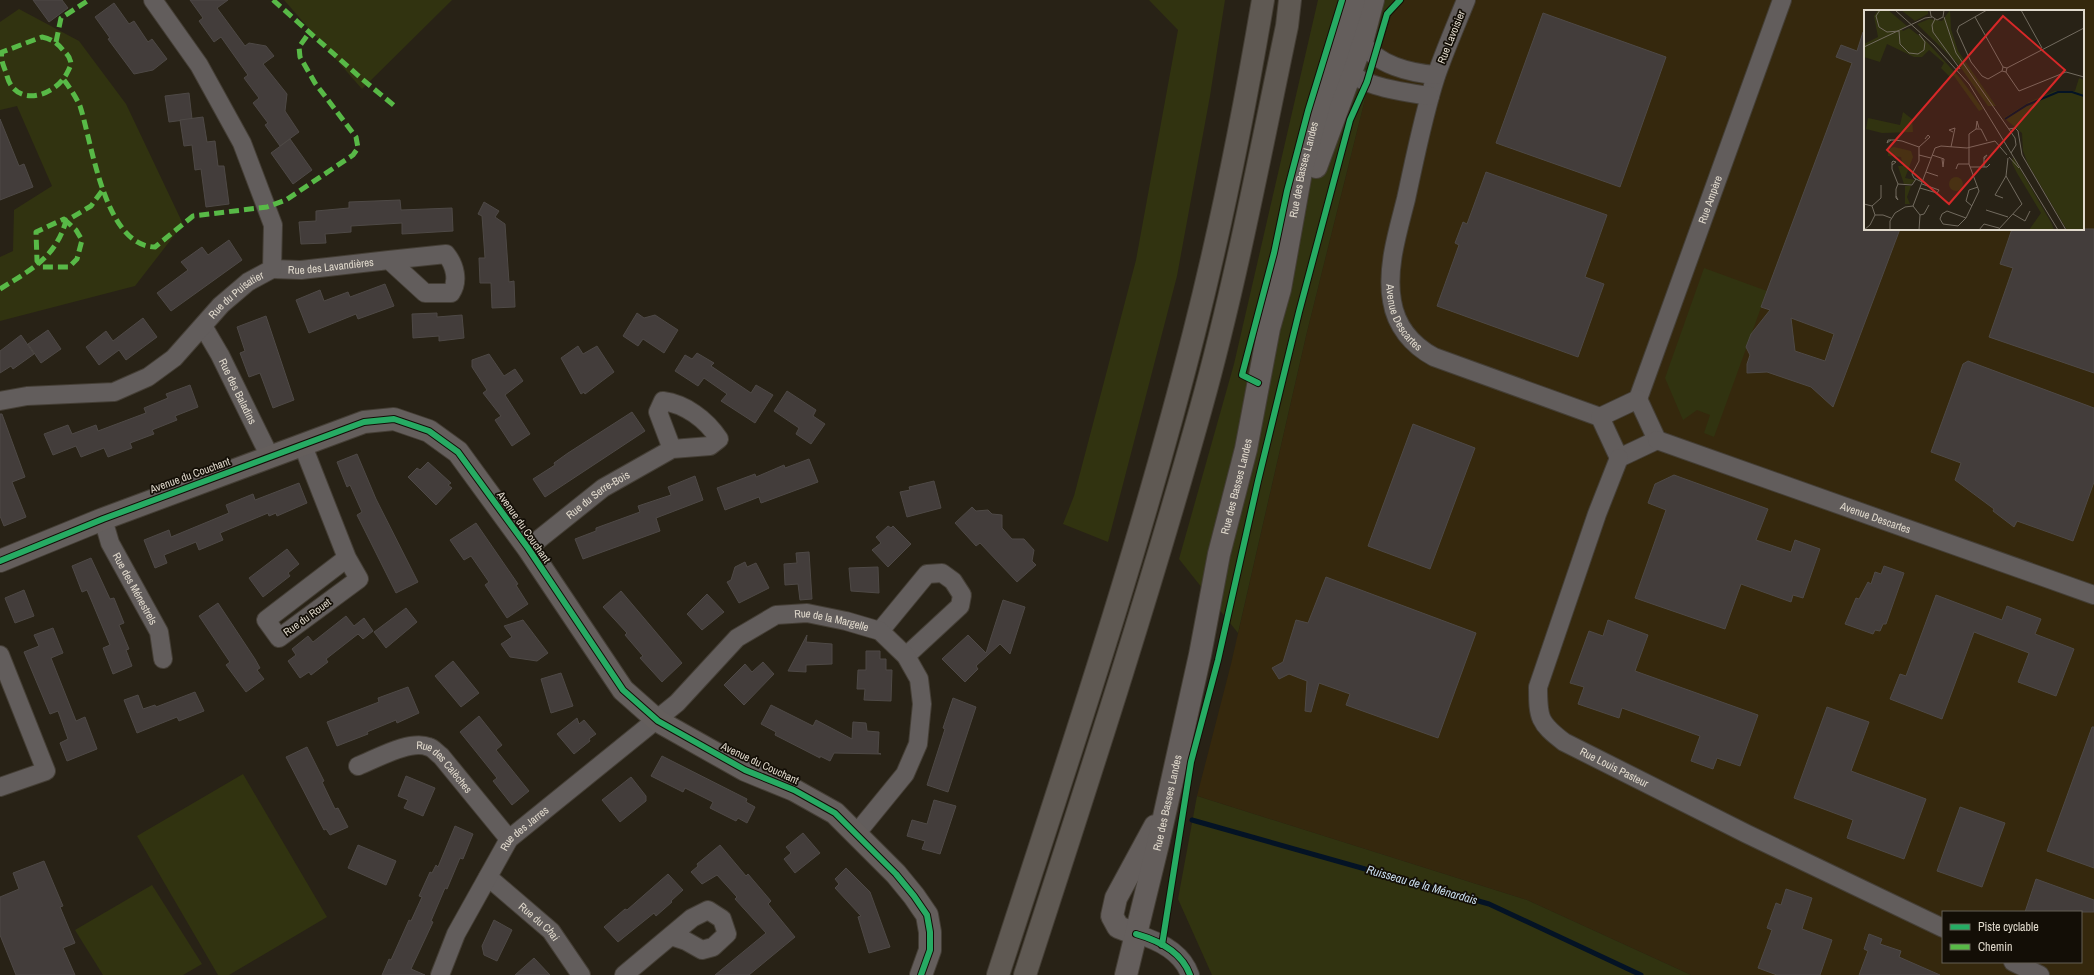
<svg xmlns="http://www.w3.org/2000/svg" width="2094" height="975" viewBox="0 0 2094 975" font-family="'Archivo Narrow',sans-serif">
	<style>
		.built { fill: #35280d; fill-rule: evenodd }
		.green { fill: #313310 }
		.lines { fill: none; stroke-linecap: round; stroke-linejoin: round }
		.stream { stroke: #041325; stroke-width: 5 }
		.building { fill: #433d3b; stroke: #4e4946; fill-rule: evenodd }
		.street-casing { stroke: #443e35; stroke-width: 20 }
		.secondary-casing { stroke: #443e35; stroke-width: 24 }
		.highway-casing { stroke: #443e35; stroke-width: 24 }
		.street { stroke: #625d5c; stroke-width: 18 }
		.secondary { stroke: #645e5c; stroke-width: 22 }
		.highway { stroke: #5f5953; stroke-width: 22 }
		.quiet { stroke: #58b947; stroke-width: 5; stroke-dasharray: 10 5; stroke-linecap: butt }
		.cycleway-casing { stroke: #130e06; stroke-width: 8 }
		.cycleway { stroke: #26ab63; stroke-width: 6 }
		.labels { text-anchor: middle; dominant-baseline: central; stroke-width: 3.5; stroke-linejoin: round; paint-order: stroke }
		.street-label { font-size: 11px; fill: #e0d9cc; stroke: #130e06 }
		.water-label { font-size: 12px; font-style: italic; fill: #c9ddee; stroke: #130e06 }
		.inset-river { fill: none; stroke: #041325; stroke-width: 2 }
		.inset-road { fill: none; stroke: #726b5f; stroke-width: 1 }
		.view { fill: #d62828; fill-opacity: 0.15; stroke: #d62828; stroke-width: 2 }
		.inset-edge { fill: none; stroke: #e0d9cc; stroke-width: 2 }
	</style>
	<rect width="100%" height="100%" fill="#282216"/>
	<path class="built" d="M1396,0H2094V975H1691L1527,900L1197,796L1231,664L1306,336L1367,91ZM1865,11H2083V229H1865ZM1943,912H2081V962H1943Z"/>
	<g class="green">
		<polygon points="284,0 452,0 362,89"/>
		<polygon points="1149,0 1225,0 1210,96 1177,276 1108,542 1063,524 1074,496 1136,260 1178,30"/>
		<polygon points="1318,0 1396,0 1367,91 1306,336 1238,633 1179,559 1234,364"/>
		<polygon points="19,9 79,41 126,104 183,224 135,286 0,321 0,257 13,251 14,210 52,186 17,106 0,110 0,22"/>
		<polygon points="1704,268 1767,291 1714,437 1704,433 1710,415 1697,410 1683,420 1665,378"/>
		<polygon points="243,774 327,917 229,975 218,975 137,836"/>
		<polygon points="1197,796 1527,900 1691,975 1212,975 1178,899"/>
		<polygon points="152,885 202,964 183,975 103,975 75,930"/>
	</g>
	<g class="lines">
		<polyline class="stream" points="1192,820 1489,904 1641,975"/>
	</g>
	<g class="building">
		<polygon points="33,0 62,0 68,8 49,22"/>
		<polygon points="190,0 228,0 217,8 245,46 249,43 266,46 274,56 263,64 287,94 285,111 299,132 280,146 265,125 268,123 253,103 259,98 244,78 248,75 221,37 214,42 199,21 203,18"/>
		<polygon points="114,3 129,24 134,21 148,42 152,39 167,59 153,70 134,74 108,39 110,38 95,17"/>
		<polygon points="1543,13 1666,57 1620,187 1496,143"/>
		<path d="M1863,32L1865,33V229H1900L1833,407L1811,387L1767,372L1747,373V364L1750,355L1746,347L1751,334L1770,310L1761,307L1852,63L1836,57L1841,45L1857,51ZM1791,318L1834,334L1825,361L1795,351Z"/>
		<polygon points="189,93 192,119 169,122 165,96"/>
		<polygon points="203,117 207,142 215,141 218,166 224,166 229,204 206,207 201,169 195,170 192,145 184,146 180,120"/>
		<polygon points="0,119 19,166 24,164 33,187 0,200"/>
		<polygon points="290,139 312,170 293,184 271,153"/>
		<polygon points="1486,172 1607,215 1585,277 1604,284 1578,357 1437,306 1459,245 1455,243 1463,222 1467,224"/>
		<polygon points="400,200 401,210 452,208 453,231 402,234 402,223 351,226 351,232 325,234 326,243 301,244 299,222 316,221 316,211 349,208 349,202"/>
		<polygon points="484,202 499,211 495,217 505,224 509,282 514,281 515,307 492,308 491,283 480,283 479,258 485,258 482,216 478,214"/>
		<polygon points="2012,229 2094,229 2094,373 1989,337 2013,268 2000,264"/>
		<polygon points="229,240 242,260 171,311 157,293 188,270 181,262 202,247 208,255"/>
		<polygon points="385,284 394,306 358,319 356,314 309,333 296,300 320,290 324,301 348,292 350,297"/>
		<polygon points="437,313 437,317 462,315 464,338 439,341 439,336 413,338 412,314"/>
		<polygon points="637,313 644,318 655,315 678,330 664,353 643,339 638,346 623,336"/>
		<polygon points="266,316 294,400 273,408 260,373 249,377 240,353 245,351 237,327"/>
		<polygon points="143,318 157,337 126,360 119,350 99,365 86,347 106,331 113,341"/>
		<polygon points="48,330 61,349 41,363 28,344"/>
		<polygon points="21,335 34,354 13,369 11,366 0,373 0,351"/>
		<polygon points="578,346 583,354 597,346 614,372 585,394 584,392 581,394 561,358"/>
		<polygon points="697,353 714,363 711,366 751,393 756,385 773,395 755,423 721,401 727,394 704,378 698,386 675,371 685,355 692,359"/>
		<polygon points="489,354 504,376 515,369 523,381 505,395 530,434 512,446 495,420 501,416 483,393 487,390 472,367 472,360"/>
		<polygon points="1968,361 2094,408 2094,482 2073,541 2017,521 2014,527 1993,511 1994,509 1955,480 1961,463 1931,452 1963,364"/>
		<polygon points="190,385 198,407 175,416 177,420 152,430 154,434 130,443 132,448 108,457 104,448 81,457 76,446 53,455 44,434 68,425 72,434 96,425 98,431 146,413 144,408 168,398 166,394"/>
		<polygon points="787,391 816,410 813,416 825,424 811,444 796,434 799,428 774,411"/>
		<polygon points="632,412 645,431 545,497 533,479 555,465 554,463 568,453"/>
		<polygon points="0,414 2,414 25,477 12,482 26,517 4,526 0,516"/>
		<polygon points="1413,424 1475,448 1430,569 1368,546"/>
		<polygon points="357,454 376,499 418,582 396,593 357,515 362,512 350,485 347,487 337,462"/>
		<polygon points="809,459 818,482 761,503 759,497 725,510 717,488 755,474 756,477 784,465 785,468"/>
		<polygon points="428,462 451,483 448,485 452,488 436,505 408,477 417,468 420,470"/>
		<polygon points="1674,475 1768,509 1756,540 1791,552 1795,540 1820,549 1803,598 1793,595 1791,602 1741,584 1725,629 1635,598 1666,510 1648,503 1655,484"/>
		<polygon points="695,476 703,500 656,518 660,531 583,559 575,539 596,531 596,528 640,512 638,506 671,495 668,487"/>
		<polygon points="934,481 941,508 907,517 900,492 910,490 909,487"/>
		<polygon points="299,483 307,503 277,516 276,513 269,516 268,513 220,533 223,540 199,550 196,542 164,555 167,563 155,568 144,540 169,530 171,537 229,513 226,505 253,494 255,500"/>
		<polygon points="972,507 976,511 988,510 992,514 1002,515 1002,528 1012,539 1024,539 1034,550 1032,561 1036,565 1017,582 980,543 976,546 955,523"/>
		<polygon points="476,523 518,584 516,585 528,604 507,618 485,585 489,582 471,556 464,560 450,540"/>
		<polygon points="888,526 891,528 893,526 911,544 888,567 872,550 881,543 876,537"/>
		<polygon points="287,549 299,564 288,573 290,576 263,597 249,578"/>
		<polygon points="809,552 812,599 800,600 798,584 785,585 784,564 797,563 796,553"/>
		<polygon points="91,558 110,599 114,598 124,623 119,625 129,649 126,650 132,666 113,674 103,648 110,645 87,590 82,592 72,566"/>
		<polygon points="745,562 747,567 756,563 769,588 739,603 727,582 731,580 735,567"/>
		<polygon points="1884,566 1904,573 1886,624 1883,624 1880,631 1875,630 1873,634 1845,624 1856,598 1859,599 1868,582 1871,584 1875,572 1881,574"/>
		<polygon points="878,567 879,593 851,591 849,568"/>
		<polygon points="1326,577 1476,633 1438,738 1346,705 1350,694 1319,683 1311,712 1305,711 1307,681 1289,674 1279,679 1272,668 1283,662 1296,620 1308,623"/>
		<polygon points="24,590 34,616 15,623 5,598"/>
		<polygon points="621,591 682,663 662,682 640,658 643,656 625,635 627,633 603,607"/>
		<polygon points="707,594 724,612 702,630 687,614"/>
		<polygon points="1936,595 2002,620 2007,606 2041,619 2035,634 2074,649 2056,696 2018,682 2029,653 1974,632 1942,719 1890,699 1900,674 1906,676"/>
		<polygon points="1003,600 1025,607 1010,654 1000,644 976,666 978,669 965,682 942,659 968,635 986,653"/>
		<polygon points="218,603 255,659 260,668 257,670 264,679 246,692 226,665 230,662 199,616"/>
		<polygon points="406,608 417,622 386,648 374,632"/>
		<polygon points="346,616 354,626 364,618 373,631 363,639 358,634 326,659 328,662 311,675 309,672 300,678 288,661 296,655 292,649 308,636 313,642"/>
		<polygon points="523,620 548,653 537,661 510,657 501,644 512,637 504,626"/>
		<polygon points="1608,620 1648,635 1635,671 1758,715 1740,766 1717,758 1713,769 1691,761 1700,736 1622,708 1619,718 1578,704 1584,687 1570,683 1589,631 1603,636"/>
		<polygon points="53,628 63,653 51,658 76,721 85,717 97,749 67,761 60,743 68,739 58,711 50,714 24,652 39,646 34,635"/>
		<polygon points="807,635 806,642 832,644 832,664 806,665 806,672 788,671"/>
		<polygon points="866,651 880,651 880,659 886,659 886,670 892,670 891,701 864,700 865,689 857,689 858,670 866,670"/>
		<polygon points="453,661 479,693 461,707 435,676"/>
		<polygon points="763,662 774,674 744,705 724,685 745,664 752,672"/>
		<polygon points="561,673 573,706 551,713 541,679"/>
		<polygon points="408,687 419,713 397,723 396,720 367,732 368,734 337,746 327,722 379,702 378,698"/>
		<polygon points="195,692 204,711 179,721 177,717 137,733 124,700 138,695 143,709 155,705 156,707"/>
		<polygon points="953,698 976,707 948,792 927,785 945,729 943,728"/>
		<polygon points="771,705 813,726 816,720 852,739 853,722 866,723 867,731 879,732 878,753 881,754 834,753 830,761 820,756 820,758 775,735 776,732 761,724"/>
		<polygon points="1827,707 1869,722 1851,771 1926,799 1904,859 1847,838 1853,820 1794,798"/>
		<polygon points="479,716 502,745 496,750 529,791 512,805 493,781 497,778 460,732"/>
		<polygon points="577,718 579,724 584,720 596,734 589,739 590,741 574,754 557,734"/>
		<polygon points="2092,727 2094,727 2094,868 2047,851"/>
		<polygon points="307,747 324,781 322,782 335,809 338,808 348,827 330,835 326,829 324,830 286,757"/>
		<polygon points="662,756 747,799 746,802 755,807 747,823 738,818 736,821 710,808 713,802 685,788 683,792 651,776"/>
		<polygon points="406,776 435,788 423,816 404,808 408,800 398,796"/>
		<polygon points="631,777 646,796 646,801 620,822 602,800"/>
		<polygon points="934,800 956,806 940,854 922,849 925,841 907,836 912,820 927,824"/>
		<polygon points="1960,807 2005,823 1982,887 1937,871"/>
		<polygon points="455,826 473,834 463,859 460,858 447,889 445,888 431,921 433,922 411,969 425,975 382,975 389,959 391,960 409,920 411,921 422,897 419,896 430,872 432,873 436,865 438,867"/>
		<polygon points="803,833 820,853 795,873 784,859 791,853 786,847"/>
		<polygon points="358,845 396,861 386,885 348,868"/>
		<polygon points="720,845 746,876 748,874 771,901 768,904 795,937 749,975 715,975 766,933 735,899 737,897 717,875 702,884 691,872 698,866 697,864"/>
		<polygon points="44,861 63,906 60,907 75,943 63,948 75,975 16,975 0,935 0,897 19,889 13,873"/>
		<polygon points="846,868 870,892 890,947 869,953 858,917 861,916 835,888 839,884 835,879"/>
		<polygon points="668,874 683,890 671,901 672,902 656,916 654,913 618,942 604,927 625,909 627,910"/>
		<polygon points="2036,879 2094,900 2094,912 2025,912"/>
		<polygon points="1786,889 1812,898 1802,929 1832,940 1820,975 1777,975 1758,968 1772,930 1767,928 1776,903 1781,905"/>
		<polygon points="494,920 512,930 497,961 484,955 482,946"/>
		<polygon points="1869,934 1882,939 1880,944 1901,951 1899,957 1940,975 1859,975 1868,951 1864,949"/>
		<polygon points="534,958 550,975 515,975"/>
	</g>
	<g class="lines">
		<g class="street-casing">
			<g id="street">
				<path id="s1" d="M1466,0C1456,25 1445,50 1436,76C1423,116 1415,158 1406,199C1398,231 1386,268 1392,301C1396,326 1412,345 1434,357L1600,417"/>
				<path d="M1362,42C1377,65 1410,73 1436,75"/>
				<path d="M1347,61C1345,86 1411,93 1430,96"/>
				<path id="s2" d="M272,269L301,270L389,260L425,293H451C459,281 455,265 446,254L389,260"/>
				<path id="s3" d="M203,326L220,355L270,457"/>
				<path id="s4" d="M1638,399L1782,0"/>
				<polygon points="1638,399 1657,440 1619,458 1600,417"/>
				<path id="s5" d="M0,401L27,396L114,392L148,377L174,358L221,305L248,282L272,269L273,225L242,143L199,65L153,0"/>
				<path id="s6" d="M1657,440L2094,595"/>
				<polyline points="303,446 347,558 359,579 279,638 266,620 347,558"/>
				<path id="s7" d="M1619,458L1597,514L1538,687C1538,718 1539,723 1564,742L1747,834L1943,928"/>
				<path id="s8" d="M103,519L110,543L159,632L163,659"/>
				<path id="s9" d="M528,548L603,488L672,449L710,446L719,439C706,419 685,404 663,401L658,412L672,449"/>
				<polyline points="880,631 927,574 942,573 953,581 962,595 960,606 906,656"/>
				<polyline points="0,655 46,771 0,787"/>
				<path id="s10" d="M358,766C376,759 410,739 429,747C433,748 437,753 441,756L509,839"/>
				<path id="s11" d="M488,877L551,931L581,975"/>
				<path d="M1136,934C1157,940 1182,952 1190,975"/>
				<polyline points="2013,962 2040,975"/>
				<path id="s12" d="M440,975L456,934L509,839L677,703L737,638L776,615L807,613L846,621L880,631L906,656L919,679L922,704L918,744L905,774L856,834"/>
				<polyline points="624,975 692,918 708,910 722,919 727,934 713,947 702,950 686,941 671,936"/>
			</g>
		</g>
		<g class="secondary-casing">
			<g id="secondary">
				<polyline points="1316,167 1362,42 1373,0"/>
				<polyline points="0,561 103,519 364,422 394,419 429,431 458,452 528,548 623,690 658,721 745,770 794,790 835,813 896,874 914,896 927,915 930,932 930,950 921,975"/>
				<polyline points="1136,934 1118,927 1112,916 1116,898 1155,826"/>
				<path id="s13" d="M1126,975L1158,844L1200,655L1219,554L1246,449L1269,328L1280,289L1301,172L1320,101L1334,63L1354,0"/>
			</g>
		</g>
		<g class="highway-casing">
			<g id="highway">
				<path d="M998,975C1067,763 1139,550 1194,333C1222,223 1244,112 1263,0"/>
				<path d="M1025,975C1086,787 1148,598 1201,408C1236,282 1260,154 1287,26L1290,0"/>
			</g>
		</g>
		<use href="#street" class="street"/>
		<use href="#secondary" class="secondary"/>
		<use href="#highway" class="highway"/>
		<g class="quiet">
			<polyline points="273,0 362,79 397,108"/>
			<path d="M42,37C52,39 57,43 63,50C66,53 69,56 70,60C72,64 70,67 68,71C57,96 16,109 7,76C5,68 0,61 2,52Z"/>
			<polyline points="56,42 61,18 89,0"/>
			<path d="M64,80C70,88 76,97 80,106C92,142 104,246 155,247L193,216L267,207L286,200L353,155L358,148L356,137L315,83L300,57L299,47L309,33"/>
			<polygon points="64,219 76,230 82,240 77,259 69,267 42,267 37,261 36,232"/>
			<path d="M0,289C32,269 55,258 66,221L91,206L102,191"/>
		</g>
		<g class="cycleway-casing">
			<g id="cycleway">
				<polyline points="1258,383 1242,375 1274,253 1287,191 1308,111 1342,0"/>
				<polyline points="0,561 103,519 364,422 394,419 429,431 458,452 528,548 623,690 658,721 745,770 794,790 835,813 896,874 914,896 927,915 930,932 930,950 921,975"/>
				<path d="M1136,934C1157,940 1182,952 1190,975"/>
				<polyline points="1162,945 1191,762 1218,660 1258,481 1299,312 1350,120 1367,82 1387,14 1400,0"/>
			</g>
		</g>
		<use href="#cycleway" class="cycleway"/>
	</g>
	<g class="labels">
		<g class="street-label">
			<text transform="translate(1451 37) rotate(-68)">Rue Lavoisier</text>
			<text stroke="none"><textPath href="#s13" startOffset="825">Rue des Basses Landes</textPath></text>
			<text stroke="none"><textPath href="#s4" startOffset="212">Rue Ampère</textPath></text>
			<text stroke="none"><textPath href="#s2" startOffset="59">Rue des Lavandières</textPath></text>
			<text stroke="none"><textPath href="#s5" startOffset="273">Rue du Puisatier</textPath></text>
			<text stroke="none"><textPath href="#s1" startOffset="332">Avenue Descartes</textPath></text>
			<text stroke="none"><textPath href="#s3" startOffset="74">Rue des Baladins</textPath></text>
			<text transform="translate(190 475) rotate(-20)">Avenue du Couchant</text>
			<text stroke="none"><textPath href="#s13" startOffset="501">Rue des Basses Landes</textPath></text>
			<text stroke="none"><textPath href="#s9" startOffset="88">Rue du Serre-Bois</textPath></text>
			<text stroke="none"><textPath href="#s6" startOffset="232">Avenue Descartes</textPath></text>
			<text transform="translate(524 527) rotate(55)">Avenue du Couchant</text>
			<text stroke="none"><textPath href="#s8" startOffset="77">Rue des Ménestrels</textPath></text>
			<text transform="translate(307 617) rotate(-36)">Rue du Rouet</text>
			<text stroke="none"><textPath href="#s12" startOffset="559">Rue de la Margelle</textPath></text>
			<text transform="translate(760 763) rotate(25)">Avenue du Couchant</text>
			<text stroke="none"><textPath href="#s7" startOffset="364">Rue Louis Pasteur</textPath></text>
			<text stroke="none"><textPath href="#s10" startOffset="99">Rue des Calèches</textPath></text>
			<text stroke="none"><textPath href="#s13" startOffset="177">Rue des Basses Landes</textPath></text>
			<text stroke="none"><textPath href="#s12" startOffset="171">Rue des Jarres</textPath></text>
			<text stroke="none"><textPath href="#s11" startOffset="68">Rue du Chai</textPath></text>
		</g>
		<g class="water-label">
			<text transform="translate(1422 885) rotate(16)">Ruisseau de la Ménardais</text>
		</g>
	</g>
	<g transform="translate(1864 10)">
		<rect width="220" height="220" fill="#282216"/>
		<path d="M14,0H24L43,16L37,19L39,21L45,18L62,31L96,68L119,99L115,101L90,66L86,67L77,58L80,53L65,40L58,47H50L23,34L16,52L0,47V34L14,27L10,6ZM37,0H64V4L51,11ZM86,0L87,19L94,41L132,96H124L95,55L53,14L65,9L78,11ZM215,68L220,70V220H203L164,154L159,141L158,123L140,108L165,92L191,81H211ZM39,102L48,109L49,122L18,123L2,119L4,108L36,115ZM30,137L47,141L49,147L41,168L51,170L47,174H40L34,156H39L37,147L24,146V139ZM149,147L188,214L190,220H165L177,203L153,163L148,153ZM85 174a7 7 0 1 1 14 0a7 7 0 1 1-14 0ZM41,176H47L43,187L46,194H41Z" fill="#313310"/>
		<path class="inset-river" d="M141,109L163,95L194,82H208L220,86"/>
		<path class="inset-road" d="M16,0L12,6L15,17L23,22L35,21L36,34L45,43L54,44L60,40L61,32L55,24M31,0L70,35L105,74L194,220M44,0H66M66,0L67,6L73,10L79,7L80,0M123,0L95,16L93,21L107,52L118,66L124,69L138,61L139,57L143,58L142,62L138,61M157,0L178,38M80,7L92,43L151,128L152,135L147,143M111,7L139,57M71,9L68,15L69,22L96,59M0,37L61,8L68,7M143,58L220,18M142,62L155,81L202,62L220,67M112,119L113,111L115,118M145,119L151,118L154,121L158,145L202,220M27,130L23,133L24,130H31L38,131L55,137V151L48,164L50,168L58,172M55,137L66,127L64,125L61,129M87,137L91,118L85,120L89,122M55,145L67,148M68,145L80,149L79,157L78,149M145,147L155,158M28,155L32,152L29,151L28,152V159L34,174L48,175L52,169M106,157H123L126,154M120,157V147L123,145L120,149M92,159L94,154H105M62,162L74,166M56,178L73,183L75,180L58,174M32,186L34,190L32,188V179L34,174M139,188L131,185L142,166M0,194L8,196L11,205L6,215L0,220M8,196L17,188V175M49,196L56,205L55,220M108,196L102,191L105,180L114,177M122,200L144,207M149,204L161,211L166,201M11,205H19L27,208M56,205L60,204L65,195M102,208L83,201L78,204L76,209L79,214L94,216L102,208L115,181L105,154V124L112,119H117L123,131M26,220V211L31,203L41,197L49,196L71,138L77,136L103,138L131,131L143,145M115,220L120,214L135,218M134,220L158,194L142,166L144,148"/>
		<path class="view" d="M139,6L201,60L85,194L23,140Z"/>
		<rect width="220" height="220" class="inset-edge"/>
	</g>
	<rect x="1942" y="911" width="140" height="52" fill="#130e06" stroke="#655f55"/>
	<rect x="1950" y="924" width="20" height="6" fill="#26ab63" stroke="#655f55"/>
	<text x="1978" y="931" font-size="12" fill="#e0d9cc">Piste cyclable</text>
	<rect x="1950" y="944" width="20" height="6" fill="#58b947" stroke="#655f55"/>
	<text x="1978" y="951" font-size="12" fill="#e0d9cc">Chemin</text>
</svg>
